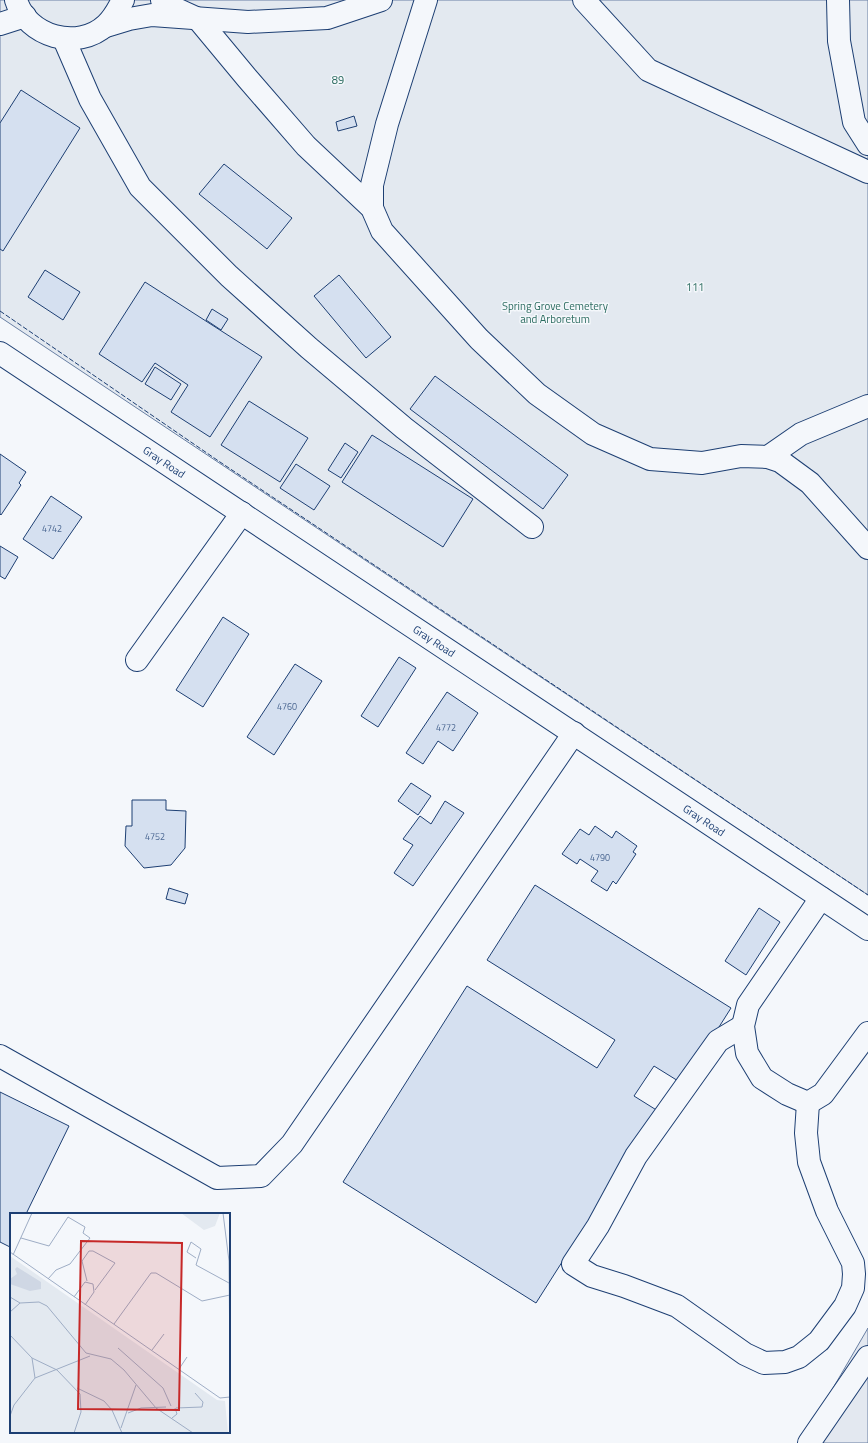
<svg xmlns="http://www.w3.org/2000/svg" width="868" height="1443" viewBox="0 0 868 1443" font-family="'Titillium Web',sans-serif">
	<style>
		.green { fill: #e3e9f0; stroke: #687fa3 }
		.parking { fill: #e3e8f0; stroke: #687fa3 }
		.building { fill: #d5e0f0; stroke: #1d3f73 }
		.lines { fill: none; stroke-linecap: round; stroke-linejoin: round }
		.minor-casing { stroke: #1d3f73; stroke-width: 24 }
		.minor { stroke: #f4f7fb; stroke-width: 22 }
		.fence { stroke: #1d3f73; stroke-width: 1; stroke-dasharray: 5 2; stroke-linecap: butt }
		.labels { text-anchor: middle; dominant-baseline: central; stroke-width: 3; stroke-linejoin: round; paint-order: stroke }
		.number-label { font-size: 9px; fill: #4b6792 }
		.park-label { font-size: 11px; fill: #2c6c60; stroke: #f4f7fb }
		.street-label { font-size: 11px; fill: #1d3f73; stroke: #f4f7fb }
		.inset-road { fill: none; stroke: #9eadc5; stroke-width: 1 }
		.view { fill: #c62828; fill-opacity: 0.15; stroke: #c62828; stroke-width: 2 }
		.inset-edge { fill: none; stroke: #1d3f73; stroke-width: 2 }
	</style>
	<rect width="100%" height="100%" fill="#f4f7fb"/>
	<polygon class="green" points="0,0 868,0 868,895 0,317"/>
	<polygon class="parking" points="868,1328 868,1443 801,1443"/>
	<g class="building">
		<polygon points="21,90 80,128 3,251 0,249 0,123"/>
		<polygon points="354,116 357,126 338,131 336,122"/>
		<polygon points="224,164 292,218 267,249 199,194"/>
		<polygon points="45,270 80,292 63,320 28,297"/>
		<polygon points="339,275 391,337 366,358 314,296"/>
		<polygon points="145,282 262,357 210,437 171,412 188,385 155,363 142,382 99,354"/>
		<polygon points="212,309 228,319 221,330 206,320"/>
		<polygon points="155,367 181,384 171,400 145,384"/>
		<polygon points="435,376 568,475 543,509 410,409"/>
		<polygon points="249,401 308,438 280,482 221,445"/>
		<polygon points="372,435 473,499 443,547 342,482"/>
		<polygon points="345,443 358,452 341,478 328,470"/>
		<polygon points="0,454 26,472 19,483 21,485 1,515 0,514"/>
		<polygon points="296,464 330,486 314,510 280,488"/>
		<polygon points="51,496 82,517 53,559 23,539"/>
		<polygon points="0,546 18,557 5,579 0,576"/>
		<polygon points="223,617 249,634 203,707 176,690"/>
		<polygon points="399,657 416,668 378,727 361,716"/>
		<polygon points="295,664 322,681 274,755 247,737"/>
		<polygon points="447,692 478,713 453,751 438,741 423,764 406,753"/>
		<polygon points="411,783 431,796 418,815 398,801"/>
		<polygon points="132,800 166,800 166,810 186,811 185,848 171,865 144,868 125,846 126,826 132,826"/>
		<polygon points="445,801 464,813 413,886 394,873 413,845 403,839 420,816 431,824"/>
		<polygon points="595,826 612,838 616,831 637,846 633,852 636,854 616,884 613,881 607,891 591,881 598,871 580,859 577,864 562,854 580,829 589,835"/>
		<polygon points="535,885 731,1008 683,1084 654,1066 634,1096 658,1111 536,1303 343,1182 467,986 597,1068 615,1040 487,960"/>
		<polygon points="169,888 188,894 185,904 166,899"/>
		<polygon points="759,908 780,922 746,975 725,961"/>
		<polygon points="0,1092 69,1126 26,1214 11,1214 10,1247 0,1242"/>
	</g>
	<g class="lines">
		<g class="minor-casing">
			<g id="minor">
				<path d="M16,0C27,37 78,51 106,25C114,18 118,9 123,0"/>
				<polyline points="162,0 174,8 198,19 247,78 306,146 372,208 382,231 479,339 537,394 593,434 650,459 702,463 741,456 768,457 780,461 810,483 868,548"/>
				<polyline points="584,0 648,70 868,172"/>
				<polyline points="838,0 839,41 854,122 868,144"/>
				<polyline points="0,24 25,16"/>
				<polyline points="106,26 129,19 152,15 248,22 327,18 381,0"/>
				<polyline points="64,39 90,99 140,187 229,276 309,348 404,428 532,527"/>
				<polyline points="372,208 372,185 387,124 426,0"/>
				<path id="s1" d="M0,353L868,929"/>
				<polyline points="768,457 801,434 868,406"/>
				<polyline points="137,660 242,513"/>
				<polyline points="821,898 748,1005 743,1026 747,1053 762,1078 787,1094 808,1103 823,1094 868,1033"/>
				<polyline points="743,1026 718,1041 636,1156 598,1226 573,1264 592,1276 624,1286 677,1306 745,1354 764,1363 785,1362 799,1357 819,1341 845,1306 853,1288 854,1274 853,1263 827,1211 809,1162 806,1133 808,1103"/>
				<polyline points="0,1056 217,1178 261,1176 292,1144 574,733"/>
				<polyline points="809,1443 868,1357"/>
			</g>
		</g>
		<use href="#minor" class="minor"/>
		<polyline class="fence" points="0,311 220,462 868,895"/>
	</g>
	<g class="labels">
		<g class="number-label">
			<text x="52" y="528">4742</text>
			<text x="287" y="706">4760</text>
			<text x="446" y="727">4772</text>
			<text x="155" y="836">4752</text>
			<text x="600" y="857">4790</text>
		</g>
		<g class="park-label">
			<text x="338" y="80">89</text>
			<text x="695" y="287">111</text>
			<text x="555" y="306">Spring Grove Cemetery<tspan x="555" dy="13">and Arboretum</tspan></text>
		</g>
		<g class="street-label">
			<text stroke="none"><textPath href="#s1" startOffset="197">Gray Road</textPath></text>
			<text stroke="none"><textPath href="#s1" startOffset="521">Gray Road</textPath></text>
			<text stroke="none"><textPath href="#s1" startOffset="845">Gray Road</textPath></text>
		</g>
	</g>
	<g transform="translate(10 1213)">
		<rect width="220" height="220" fill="#f4f7fb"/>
		<path d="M171,0H210L205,13L194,17ZM0,43L207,187L215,188L218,220H0Z" fill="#e3e9f0"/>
		<path d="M7,54L31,69V76L20,78L0,71V66L7,61L5,56Z" fill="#cfd7e4"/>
		<path class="inset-road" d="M213,0L219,48L220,158M11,25L39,33L58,4L75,14L73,20L80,25L60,51L46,57L38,66M0,39L210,185L220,184M3,42L22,0M186,45L177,39L181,29L191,36L186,52L219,70M77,68L72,48L79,38H83L105,50L85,77M0,84L10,90L29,89L37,93L76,140L101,146L114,157L146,195L183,220M64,84L75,69L83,71L84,79L75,92M0,99L10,90M104,111L141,60H146L192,88L220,82M0,122L22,145L25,165M108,135L153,175L161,193M142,137L154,121M22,145L47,157L70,181L71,199L64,220M169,156L177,144M67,175L94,188L102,197L112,220M166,195L192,194L193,189L185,180M118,200L131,195L156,194M0,203L4,192L25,165L80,143M162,205L167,201L165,195M111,215L126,172"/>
		<path class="view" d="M71,28L172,30L169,197L68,196Z"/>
		<rect width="220" height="220" class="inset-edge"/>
	</g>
</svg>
